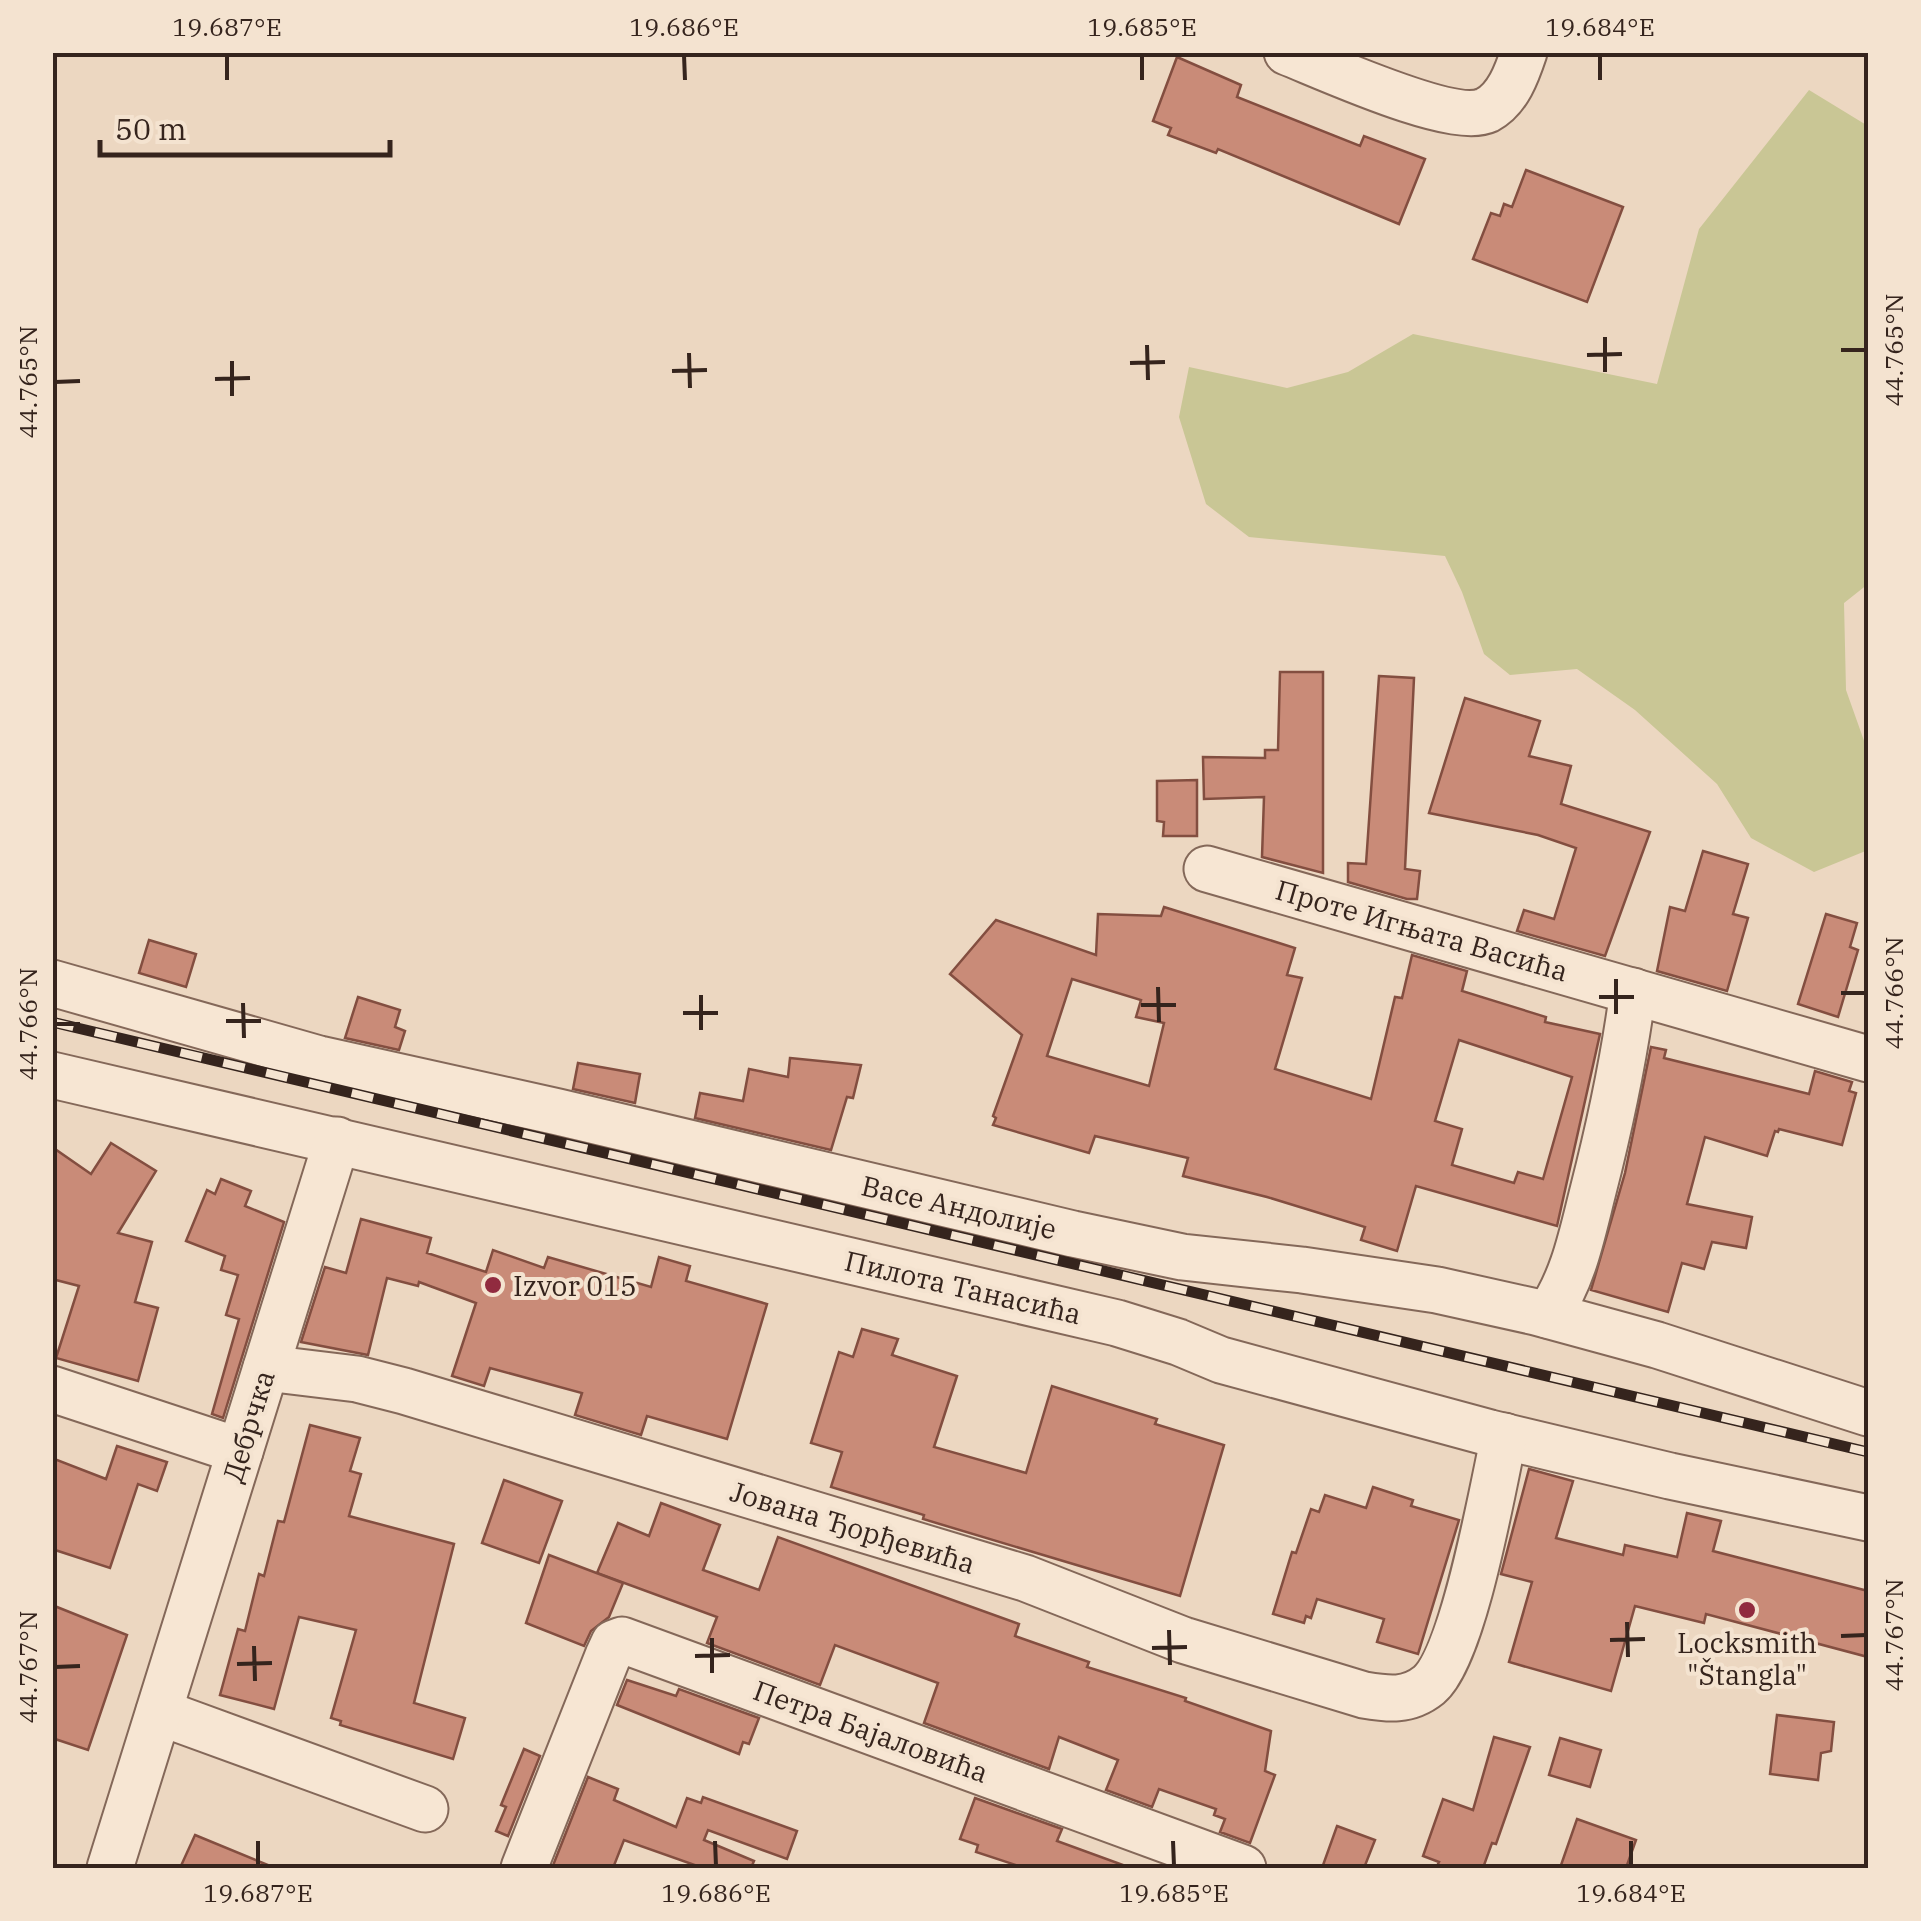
<svg xmlns="http://www.w3.org/2000/svg" width="1921" height="1921" viewBox="0 0 1921 1921" font-family="'IBM Plex Serif',serif">
	<style>
		.green { fill: #c9c695 }
		.building { fill: #c98b78; stroke: #834e40; stroke-width: 2.5; fill-rule: evenodd }
		.lines { fill: none; stroke-linecap: round; stroke-linejoin: round }
		.minor-casing { stroke: #846859; stroke-width: 49 }
		.minor { stroke: #f7e6d3; stroke-width: 45 }
		.rail-casing { stroke: #35241d; stroke-width: 11 }
		.rail { stroke: #f4e3d0; stroke-width: 8; stroke-dasharray: 22; stroke-linecap: butt }
		.ticks { fill: none; stroke: #35241d; stroke-width: 4 }
		.poi-dot { fill: #912b3f; stroke: #f4e3d0; stroke-width: 4 }
		.labels { text-anchor: middle; dominant-baseline: central; stroke-width: 8; stroke-linejoin: round; paint-order: stroke }
		.street-label { font-size: 28px; fill: #35241d; stroke: #f4e3d0 }
		.poi-label { font-size: 28px; fill: #35241d; stroke: #f4e3d0; text-anchor: start }
		.neatline { fill: none; stroke: #35241d; stroke-width: 4 }
		.ticks-label { font-size: 25px; text-anchor: middle; fill: #35241d }
	</style>
	<rect width="100%" height="100%" fill="#ecd7c1"/>
	<polygon class="green" points="1809,90 1868,126 1868,584 1844,603 1846,690 1868,752 1868,850 1814,872 1751,838 1717,784 1635,710 1577,669 1510,675 1484,654 1462,592 1445,556 1249,537 1206,504 1179,417 1189,367 1287,388 1348,372 1413,334 1657,384 1699,229"/>
	<g class="building">
		<polygon points="1177,57 1241,85 1237,97 1360,146 1364,136 1425,159 1399,224 1218,149 1216,153 1168,135 1171,128 1153,121"/>
		<polygon points="1526,170 1623,207 1587,302 1473,259 1491,213 1500,216 1504,204 1512,207"/>
		<polygon points="1280,672 1323,672 1323,873 1262,857 1264,797 1204,799 1203,757 1265,758 1265,750 1278,750"/>
		<polygon points="1379,676 1414,678 1405,869 1420,871 1417,899 1407,899 1348,882 1348,863 1366,864"/>
		<polygon points="1465,698 1540,721 1529,756 1571,766 1561,804 1650,832 1605,956 1517,931 1524,910 1554,919 1576,848 1538,835 1429,813"/>
		<polygon points="1197,780 1197,836 1163,836 1164,822 1157,821 1157,781"/>
		<polygon points="1703,851 1748,864 1733,914 1748,918 1727,991 1657,971 1670,907 1685,911"/>
		<path d="M1164,907L1295,948L1287,975L1302,978L1275,1069L1371,1099L1395,997L1402,998L1412,955L1467,971L1462,991L1546,1017L1545,1022L1600,1034L1557,1226L1416,1186L1397,1251L1361,1240L1365,1227L1267,1197L1183,1176L1188,1158L1095,1136L1089,1153L993,1125L996,1118L993,1116L1022,1035L950,974L996,920L1096,955L1098,914L1161,916ZM1072,979L1141,1000L1136,1017L1164,1023L1149,1086L1047,1056ZM1459,1040L1572,1077L1543,1179L1518,1172L1514,1183L1452,1165L1462,1129L1435,1121Z"/>
		<polygon points="1826,914 1857,923 1850,947 1858,950 1838,1017 1798,1004"/>
		<polygon points="149,940 196,954 186,987 139,973"/>
		<polygon points="358,997 400,1010 395,1027 405,1031 399,1050 345,1038"/>
		<polygon points="1651,1047 1666,1050 1664,1058 1809,1094 1815,1071 1852,1082 1849,1091 1856,1093 1842,1145 1779,1129 1778,1132 1775,1131 1767,1156 1705,1137 1687,1204 1752,1217 1746,1248 1712,1242 1704,1269 1682,1263 1668,1312 1591,1290 1625,1173"/>
		<polygon points="790,1058 861,1065 853,1098 847,1097 831,1150 695,1118 700,1093 743,1101 749,1069 788,1077"/>
		<polygon points="578,1063 640,1074 635,1103 573,1089"/>
		<polygon points="111,1143 156,1171 118,1233 152,1242 135,1302 158,1308 138,1381 56,1358 79,1286 52,1279 52,1147 91,1174"/>
		<polygon points="221,1179 251,1191 245,1206 284,1222 223,1418 212,1414 239,1319 226,1315 238,1275 221,1270 225,1256 186,1241 207,1190 215,1194"/>
		<polygon points="361,1219 431,1238 427,1253 486,1272 493,1250 544,1268 548,1257 651,1287 659,1257 690,1266 686,1281 767,1304 727,1439 647,1416 641,1435 575,1415 582,1393 490,1368 484,1386 452,1376 476,1303 419,1282 418,1286 387,1278 368,1355 301,1342 325,1267 346,1273"/>
		<polygon points="862,1329 898,1339 892,1355 957,1376 934,1447 1026,1473 1052,1386 1157,1419 1155,1424 1224,1445 1180,1596 923,1519 924,1515 831,1487 842,1452 811,1443 839,1352 853,1357"/>
		<polygon points="310,1425 360,1438 350,1471 361,1474 349,1516 454,1544 414,1703 465,1718 453,1759 340,1725 341,1721 331,1718 356,1630 299,1617 274,1709 220,1695 238,1629 245,1631 259,1574 264,1576 278,1521 284,1522"/>
		<polygon points="117,1446 167,1462 157,1491 138,1484 110,1568 52,1549 52,1458 106,1479"/>
		<polygon points="1529,1469 1573,1481 1556,1538 1623,1555 1625,1545 1677,1557 1687,1513 1721,1521 1713,1551 1868,1591 1868,1657 1706,1614 1704,1623 1635,1606 1611,1691 1509,1662 1532,1582 1501,1574"/>
		<polygon points="504,1480 562,1501 539,1563 482,1543"/>
		<polygon points="1373,1487 1413,1500 1411,1506 1459,1520 1418,1654 1377,1642 1384,1619 1317,1599 1311,1618 1306,1616 1304,1623 1273,1614 1292,1552 1296,1553 1311,1509 1319,1512 1325,1495 1366,1508"/>
		<polygon points="661,1503 720,1525 703,1570 759,1590 778,1537 1019,1624 1015,1636 1089,1662 1087,1667 1186,1698 1185,1701 1271,1731 1265,1771 1275,1775 1250,1843 1220,1832 1225,1819 1214,1815 1216,1809 1159,1789 1152,1807 1106,1790 1118,1760 1059,1737 1049,1769 924,1723 938,1683 835,1645 820,1685 707,1643 717,1617 597,1573 618,1523 649,1536"/>
		<polygon points="549,1555 623,1583 609,1617 591,1631 584,1646 526,1623"/>
		<polygon points="52,1605 127,1635 88,1750 52,1738"/>
		<polygon points="627,1680 676,1696 679,1689 759,1718 749,1744 743,1742 739,1754 617,1705"/>
		<polygon points="1777,1715 1834,1722 1831,1751 1821,1753 1818,1780 1770,1774"/>
		<polygon points="1494,1737 1530,1747 1496,1844 1492,1843 1483,1868 1436,1868 1439,1862 1423,1856 1443,1799 1473,1810"/>
		<polygon points="1560,1738 1601,1750 1590,1787 1549,1775"/>
		<polygon points="524,1749 540,1756 508,1836 496,1831 506,1807 501,1805"/>
		<polygon points="588,1777 618,1789 614,1800 676,1827 687,1798 701,1803 703,1797 797,1831 787,1859 708,1830 704,1840 754,1861 751,1868 703,1868 624,1840 613,1868 552,1868"/>
		<polygon points="975,1798 1062,1829 1057,1841 1123,1865 1122,1868 1025,1868 976,1852 978,1845 960,1839"/>
		<polygon points="1577,1819 1636,1840 1626,1868 1560,1868"/>
		<polygon points="1337,1826 1375,1840 1364,1868 1322,1868"/>
		<polygon points="195,1835 275,1868 180,1868"/>
	</g>
	<g class="lines">
		<g class="minor-casing">
			<g id="minor">
				<path d="M1287,52C1325,67 1453,126 1487,110C1508,99 1517,73 1524,52"/>
				<polyline points="1207,869 1868,1059"/>
				<polyline points="52,983 319,1059 558,1112 1073,1234 1182,1257 1302,1270 1437,1290 1536,1312 1657,1345 1868,1413"/>
				<polyline points="52,1075 1117,1323 1178,1342 1221,1360 1490,1433 1670,1476 1868,1518"/>
				<path d="M1548,1315C1574,1278 1582,1234 1593,1191C1610,1125 1624,1059 1633,991"/>
				<path d="M266,1368L357,1379L404,1391L1025,1578L1183,1640L1364,1695C1388,1699 1408,1702 1429,1685C1464,1655 1493,1486 1504,1436"/>
				<polyline points="52,1389 240,1451"/>
				<polyline points="159,1712 425,1809"/>
				<polyline points="110,1868 337,1140"/>
				<polyline points="524,1868 608,1656 614,1643 622,1640 1243,1868"/>
			</g>
		</g>
		<use href="#minor" class="minor"/>
		<g class="rail-casing">
			<polyline id="rail" points="52,1022 1868,1452"/>
		</g>
		<use href="#rail" class="rail"/>
	</g>
	<path class="ticks" d="M227,55V80M684,55L685,80M1142,55V80M1600,55V80M1605,337V372M1147,345L1148,380M1841,350H1866M689,353L690,388M1587,355L1622,354M232,361V396M1130,363L1165,362M672,371L707,370M215,379L250,378M55,382L80,381M1616,979V1014M1158,987L1159,1022M1841,993H1866M701,995V1030M1599,997H1634M243,1003L244,1038M1141,1005H1176M683,1013H718M226,1021H261M55,1024H80M1627,1622L1628,1657M1169,1630L1170,1665M1841,1636L1866,1635M712,1638V1673M1610,1640L1645,1639M254,1646L255,1681M1152,1648L1187,1647M695,1656L730,1655M237,1664L272,1663M55,1667L80,1666M258,1841V1866M715,1841L716,1866M1173,1841L1174,1866M1631,1841V1866"/>
	<g class="poi-dot">
		<circle cx="493" cy="1285" r="10"/>
		<circle cx="1747" cy="1610" r="10"/>
	</g>
	<g class="labels">
		<g class="street-label">
			<text transform="translate(1422 930) rotate(16)">Проте Игњата Васића</text>
			<text transform="translate(959 1207) rotate(13)">Васе Андолије</text>
			<text transform="translate(963 1287) rotate(13)">Пилота Танасића</text>
			<text transform="translate(248 1426) rotate(-73)">Дебрчка</text>
			<text transform="translate(853 1527) rotate(17)">Јована Ђорђевића</text>
			<text transform="translate(871 1731) rotate(20)">Петра Бајаловића</text>
		</g>
		<g class="poi-label">
			<text x="513" y="1285">Izvor 015</text>
			<text x="1747" y="1642" text-anchor="middle">Locksmith<tspan x="1747" dy="32">"Štangla"</tspan></text>
		</g>
	</g>
	<rect width="1921" height="1921" fill="none" stroke="#f4e3d0" stroke-width="110"/>
	<path d="M100 140v15h290v-15" fill="none" stroke="#35241d" stroke-width="5"/>
	<text x="115" y="140" font-size="30" fill="#35241d" stroke="#f4e3d0" stroke-width="8" paint-order="stroke">50 m</text>
	<rect x="55" y="55" width="1811" height="1811" class="neatline"/>
	<g class="ticks-label">
		<text x="227" y="36">19.687°E</text>
		<text x="684" y="36">19.686°E</text>
		<text x="1142" y="36">19.685°E</text>
		<text x="1600" y="36">19.684°E</text>
		<text transform="translate(1894 350) rotate(-90)" y="9">44.765°N</text>
		<text transform="translate(28 382) rotate(-90)" y="9">44.765°N</text>
		<text transform="translate(1894 993) rotate(-90)" y="9">44.766°N</text>
		<text transform="translate(28 1024) rotate(-90)" y="9">44.766°N</text>
		<text transform="translate(1894 1635) rotate(-90)" y="9">44.767°N</text>
		<text transform="translate(28 1667) rotate(-90)" y="9">44.767°N</text>
		<text x="258" y="1902">19.687°E</text>
		<text x="716" y="1902">19.686°E</text>
		<text x="1174" y="1902">19.685°E</text>
		<text x="1631" y="1902">19.684°E</text>
	</g>
</svg>
